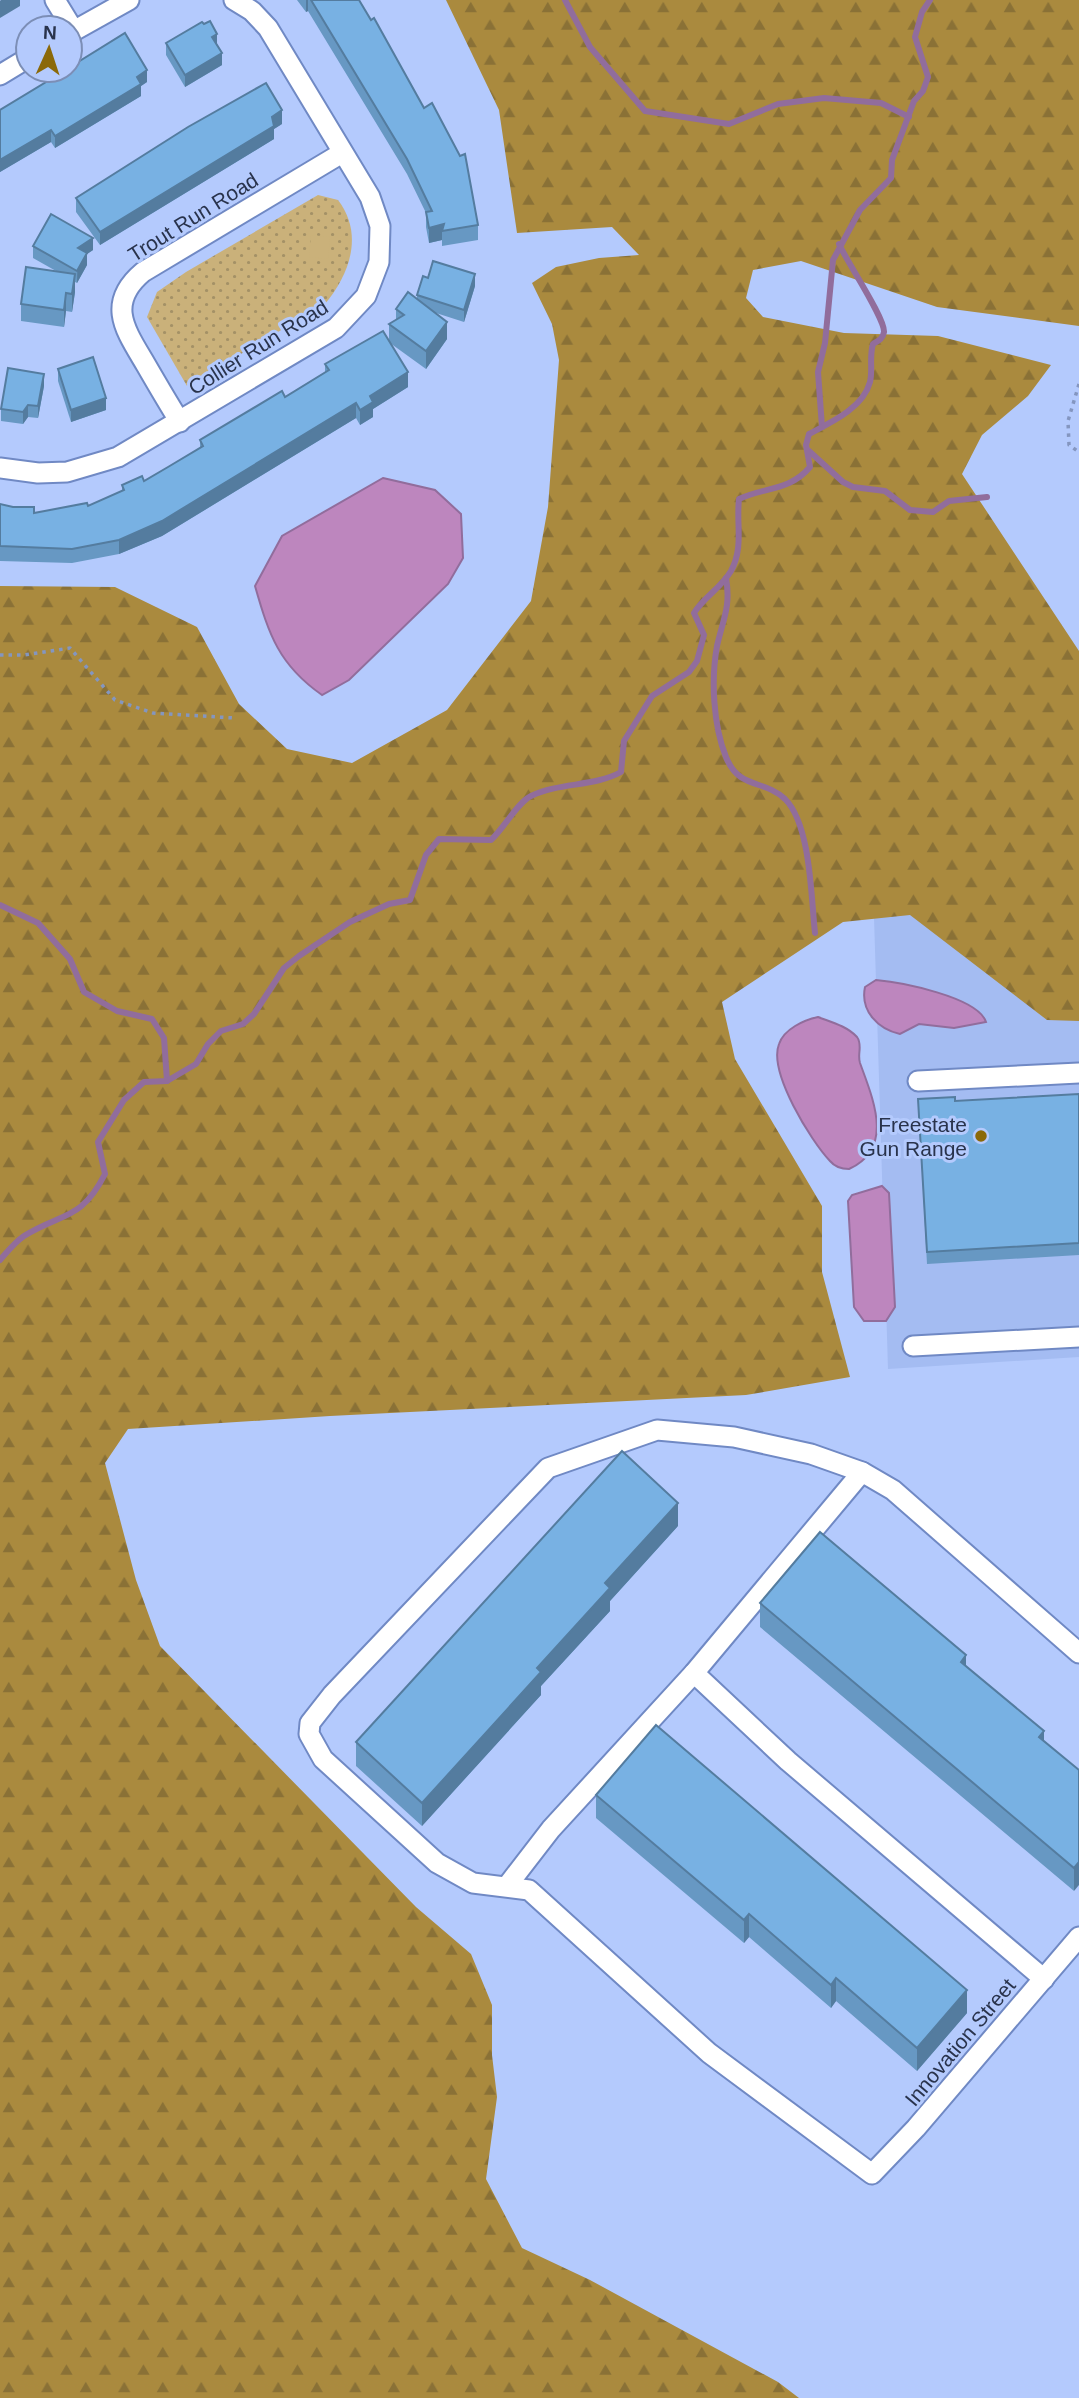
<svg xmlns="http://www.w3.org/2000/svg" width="1079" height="2398" viewBox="0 0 1079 2398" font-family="Arial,sans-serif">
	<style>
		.built { fill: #a4bcf2 }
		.grass { fill: url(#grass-dots) }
		.forest { fill: url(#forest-firs) }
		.park { fill: #cab17a }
		.water { fill: #bd86be; stroke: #916d9c; stroke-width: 2 }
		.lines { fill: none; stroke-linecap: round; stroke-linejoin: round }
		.stream { stroke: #916d9c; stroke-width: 6 }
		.minor-casing { stroke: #7089c4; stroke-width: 23 }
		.path { stroke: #8496c0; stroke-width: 3.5; stroke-dasharray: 3.5 5; stroke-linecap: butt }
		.minor { stroke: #fff; stroke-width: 19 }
		.wall { fill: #6798c3 }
		.shaded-wall { fill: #547c9f }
		.building { fill: #78b1e3; stroke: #547c9f; stroke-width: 2 }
		.poi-dot { fill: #8b6909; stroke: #b4cafd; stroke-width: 2.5 }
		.labels { text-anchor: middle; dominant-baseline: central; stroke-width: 6; stroke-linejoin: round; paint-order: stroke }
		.street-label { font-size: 21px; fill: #29334c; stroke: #b4cafd }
		.poi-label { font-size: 21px; fill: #29334c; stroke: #b4cafd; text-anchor: end }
	</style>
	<defs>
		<pattern id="grass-dots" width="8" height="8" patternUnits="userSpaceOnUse" patternTransform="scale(1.75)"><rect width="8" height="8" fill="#cab17a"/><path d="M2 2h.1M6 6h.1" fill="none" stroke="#a49166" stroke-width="1.8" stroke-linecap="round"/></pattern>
		<pattern id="forest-firs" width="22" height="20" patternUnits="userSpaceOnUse" patternTransform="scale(1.75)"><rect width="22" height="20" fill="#aa8a3e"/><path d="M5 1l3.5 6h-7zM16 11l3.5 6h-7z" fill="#8a7136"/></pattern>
	</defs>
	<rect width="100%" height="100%" fill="#b4cafd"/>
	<polygon class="built" points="867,691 1079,702 1079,1357 888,1369"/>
	<path class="grass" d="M318,195L338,200C364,234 350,274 325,304L187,386L147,317L157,292L186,272Z"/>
	<polygon class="forest" points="446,0 1079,0 1079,326 937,307 801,261 753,270 746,298 763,317 844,333 938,336 1051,365 1028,396 982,435 962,474 1079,651 1079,1021 1047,1020 910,915 843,922 722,1002 735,1059 822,1206 822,1272 850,1377 746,1395 330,1416 128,1429 105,1463 136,1580 160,1646 416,1907 471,1954 492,2005 492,2055 497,2097 486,2179 522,2248 590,2280 778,2382 799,2398 0,2398 0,586 115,587 197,627 239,704 287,749 352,763 447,710 531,601 548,507 559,360 552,324 532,283 556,267 599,258 639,255 612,227 517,233 499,110"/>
	<polygon class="park" points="311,235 330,237 328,259 309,257"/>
	<g class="water">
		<path d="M383,478L435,490L461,514L463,558L448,584L349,680L322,695C279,665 269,635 255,586L282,536Z"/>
		<path d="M876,980C900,982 978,997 986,1022L954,1028L919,1024L900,1034C878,1029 860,1011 865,987Z"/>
		<path d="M818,1017C831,1022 847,1026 857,1037C863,1045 857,1054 860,1063C873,1099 895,1148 849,1169C842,1169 835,1167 830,1161C811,1141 768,1072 779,1044C784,1029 804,1020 818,1017Z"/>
		<polygon points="882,1186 889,1193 895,1307 886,1321 864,1321 854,1307 848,1201 852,1195"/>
	</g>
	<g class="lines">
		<g class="stream">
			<polyline points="565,0 590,47 645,111 729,124 778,104 824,98 881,103 909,117"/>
			<polyline points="822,427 818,372 825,343 833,260 860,210 891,178 892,160 914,101 923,91 928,77 915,37 922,12 930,0"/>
			<polyline points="809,451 843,482 853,487 885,491 910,510 933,512 949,501 987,497"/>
			<path d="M726,578C731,607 723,619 717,646C711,679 713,725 726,757C739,790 764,779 785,799C811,825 811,898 815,933"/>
			<polyline points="0,905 38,923 70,959 84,992 117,1011 152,1019 164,1038 167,1081"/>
			<path d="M0,1260C7,1252 15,1242 24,1236C63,1212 81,1221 105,1174L98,1142L124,1100L144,1082L167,1081L196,1064L208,1044L221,1031L243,1024L254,1014L284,968L299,956L350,922L389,904L410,900L426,855L439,839L491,840C504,828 518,802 531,796C560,782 594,787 621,772L624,741L652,696L689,672L697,661L704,635L694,613C704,597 721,588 731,571C744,547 736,524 739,499C764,487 790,491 810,467L806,445L809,434C832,422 863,408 870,382C873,370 869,357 873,344C878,341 883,339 884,332C885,318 847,262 839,244"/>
		</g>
		<g class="minor-casing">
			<g id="minor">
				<polyline points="55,0 74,31"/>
				<polyline points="70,33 129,0"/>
				<polyline points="0,75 28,58"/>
				<path d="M180,422C168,403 157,384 146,365C126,331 105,304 143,272L342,153"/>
				<polyline points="0,468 38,473 67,472 118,457 336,328 366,296 379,262 380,226 370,197 268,28 252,11 234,0"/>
				<polyline points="918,1081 1079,1073"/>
				<polyline points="913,1346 1079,1337"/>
				<polyline points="1079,1653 893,1490 862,1472 811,1454 734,1437 657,1430 548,1468 332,1695 310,1723 309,1734 323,1759 437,1863 473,1883 529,1890 709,2053 872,2174 916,2128 1079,1937"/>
				<polyline points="694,1673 788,1761 1044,1979"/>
				<polyline points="507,1886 551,1829 694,1673 862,1472"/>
			</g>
		</g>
		<g class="path">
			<polyline points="1079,384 1068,421 1069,445 1079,452"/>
			<polyline points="0,655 24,655 70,648 115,700 153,713 234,718"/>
		</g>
		<use href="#minor" class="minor"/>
	</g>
	<g class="wall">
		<polygon points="297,0 359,0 478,225 478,240 442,246 442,240 429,243 426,227 426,213 407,174 308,11 306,12"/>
		<polygon points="166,43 217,45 222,65 185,87 166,55"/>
		<polygon points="147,82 141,86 141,96 55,148 51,142 0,172 0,110"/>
		<polygon points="282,124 274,129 274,139 100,245 76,212 76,198"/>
		<polygon points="33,246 93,250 87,254 87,265 77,283 75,282 75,292 72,312 66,311 64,327 21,321 21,304 56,271 33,258"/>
		<polygon points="475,286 464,322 436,313 447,339 426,369 390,343 408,387 373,409 373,417 360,425 356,418 162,536 119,554 72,563 0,561 0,504 34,513 88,506 122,491 122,485 144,481 200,448 200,440 285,397 325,372 325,364 389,341 389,324 396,320 396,309 417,299 417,295"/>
		<polygon points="58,369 106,410 71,422 58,381"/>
		<polygon points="44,386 38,418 28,417 23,424 1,421 1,409"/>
		<polygon points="1079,1094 1079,1255 927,1264 918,1099 955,1101"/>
		<polygon points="678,1526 610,1601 610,1611 541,1686 541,1695 422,1826 356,1766 356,1742"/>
		<polygon points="760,1603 966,1666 1044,1741 1079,1770 1074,1891 760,1627"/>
		<polygon points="596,1795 967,2013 917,2071 836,2001 831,2008 749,1937 744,1943 596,1818"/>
	</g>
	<g class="shaded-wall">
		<polygon points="1,0 20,0 20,6 0,18 0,1"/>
		<polygon points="306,0 308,0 308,11 306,12"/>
		<polygon points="217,34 217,46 212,37"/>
		<polygon points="222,53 222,65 185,87 185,75"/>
		<polygon points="147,70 147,82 141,86 141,96 55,148 55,136 137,77"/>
		<polygon points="282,110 282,124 274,129 274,139 100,245 100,232"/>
		<polygon points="51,130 51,142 0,172 0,160"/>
		<polygon points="444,224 442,231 442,240 429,243 429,228"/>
		<polygon points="93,238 93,250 87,254 87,265 77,283 78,248"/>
		<polygon points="75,274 75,292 72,312 72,294"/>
		<polygon points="475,274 475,286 464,322 464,310"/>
		<polygon points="66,293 66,311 64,327 64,310"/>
		<polygon points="447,322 447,339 426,369 426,351"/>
		<polygon points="408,372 408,387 373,409 373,417 360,425 360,410 370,396"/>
		<polygon points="44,374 44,386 38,418 38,406"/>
		<polygon points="106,398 106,410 71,422 71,410"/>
		<polygon points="356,403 356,418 162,536 119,554 119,540"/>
		<polygon points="28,405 28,417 23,424 23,412"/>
		<polygon points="678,1503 678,1526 610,1601 610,1611 541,1686 541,1695 422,1826 422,1803 537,1668 605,1583"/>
		<polygon points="966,1655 966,1679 961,1662"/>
		<polygon points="1044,1731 1044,1754 1039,1737"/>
		<polygon points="1079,1862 1079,1885 1074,1891 1074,1868"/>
		<polygon points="749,1914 749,1937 744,1943 744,1920"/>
		<polygon points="836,1978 836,2001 831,2008 831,1985"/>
		<polygon points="967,1990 967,2013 917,2071 917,2048"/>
	</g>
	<g class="building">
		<polygon points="311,0 359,0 371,20 374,18 424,108 432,103 460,156 465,154 478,225 442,231 444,224 429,228 426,212 432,211 407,159"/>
		<polygon points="210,21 217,34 212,37 222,53 185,75 166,43 202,22 204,24"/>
		<polygon points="125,33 147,70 137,77 141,84 55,136 51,130 0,160 0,110 66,70 70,70 70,67"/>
		<polygon points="266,83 282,110 272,117 274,126 100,232 76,198 188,127"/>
		<polygon points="51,214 93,238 78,248 87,253 77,271 33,246"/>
		<polygon points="433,261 475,274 464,310 417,295 423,276 428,278"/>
		<polygon points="26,267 75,274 72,294 66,293 64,310 21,304"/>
		<polygon points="408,292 447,322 426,351 389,324 404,315 396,309"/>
		<polygon points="383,331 408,372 370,396 373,402 360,410 356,403 162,521 119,540 72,549 0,546 0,504 13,507 34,507 34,513 87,503 88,506 124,490 122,485 142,476 144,481 168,467 203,446 200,440 282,391 285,397 329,370 325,364"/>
		<polygon points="93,357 106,398 71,410 58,369"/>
		<polygon points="8,368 44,374 38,406 28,405 23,412 1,409"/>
		<polygon points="1079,1094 1079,1243 927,1252 918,1099 955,1097 955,1101"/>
		<polygon points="622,1451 678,1503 605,1583 610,1588 537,1668 541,1672 422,1803 356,1742"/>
		<polygon points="820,1532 966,1655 961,1662 1044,1731 1039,1737 1079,1770 1079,1862 1074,1868 760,1603"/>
		<polygon points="656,1725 967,1990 917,2048 836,1978 831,1985 749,1914 744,1920 596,1795"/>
	</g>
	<circle class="poi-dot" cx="981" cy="1136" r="7"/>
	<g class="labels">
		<g class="street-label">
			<text transform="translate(193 217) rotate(-32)">Trout Run Road</text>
			<text transform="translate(258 347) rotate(-32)">Collier Run Road</text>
			<text transform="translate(960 2042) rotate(-50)">Innovation Street</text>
		</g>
		<g class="poi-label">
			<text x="967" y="1124">Freestate<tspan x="967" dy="24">Gun Range</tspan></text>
		</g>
	</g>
	<g transform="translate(49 49) rotate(3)"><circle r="33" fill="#b4cafd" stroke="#7c8eb6" stroke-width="2"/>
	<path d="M0-5L12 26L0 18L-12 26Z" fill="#8b6909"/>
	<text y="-10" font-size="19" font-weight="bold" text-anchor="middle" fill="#29334c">N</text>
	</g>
</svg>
